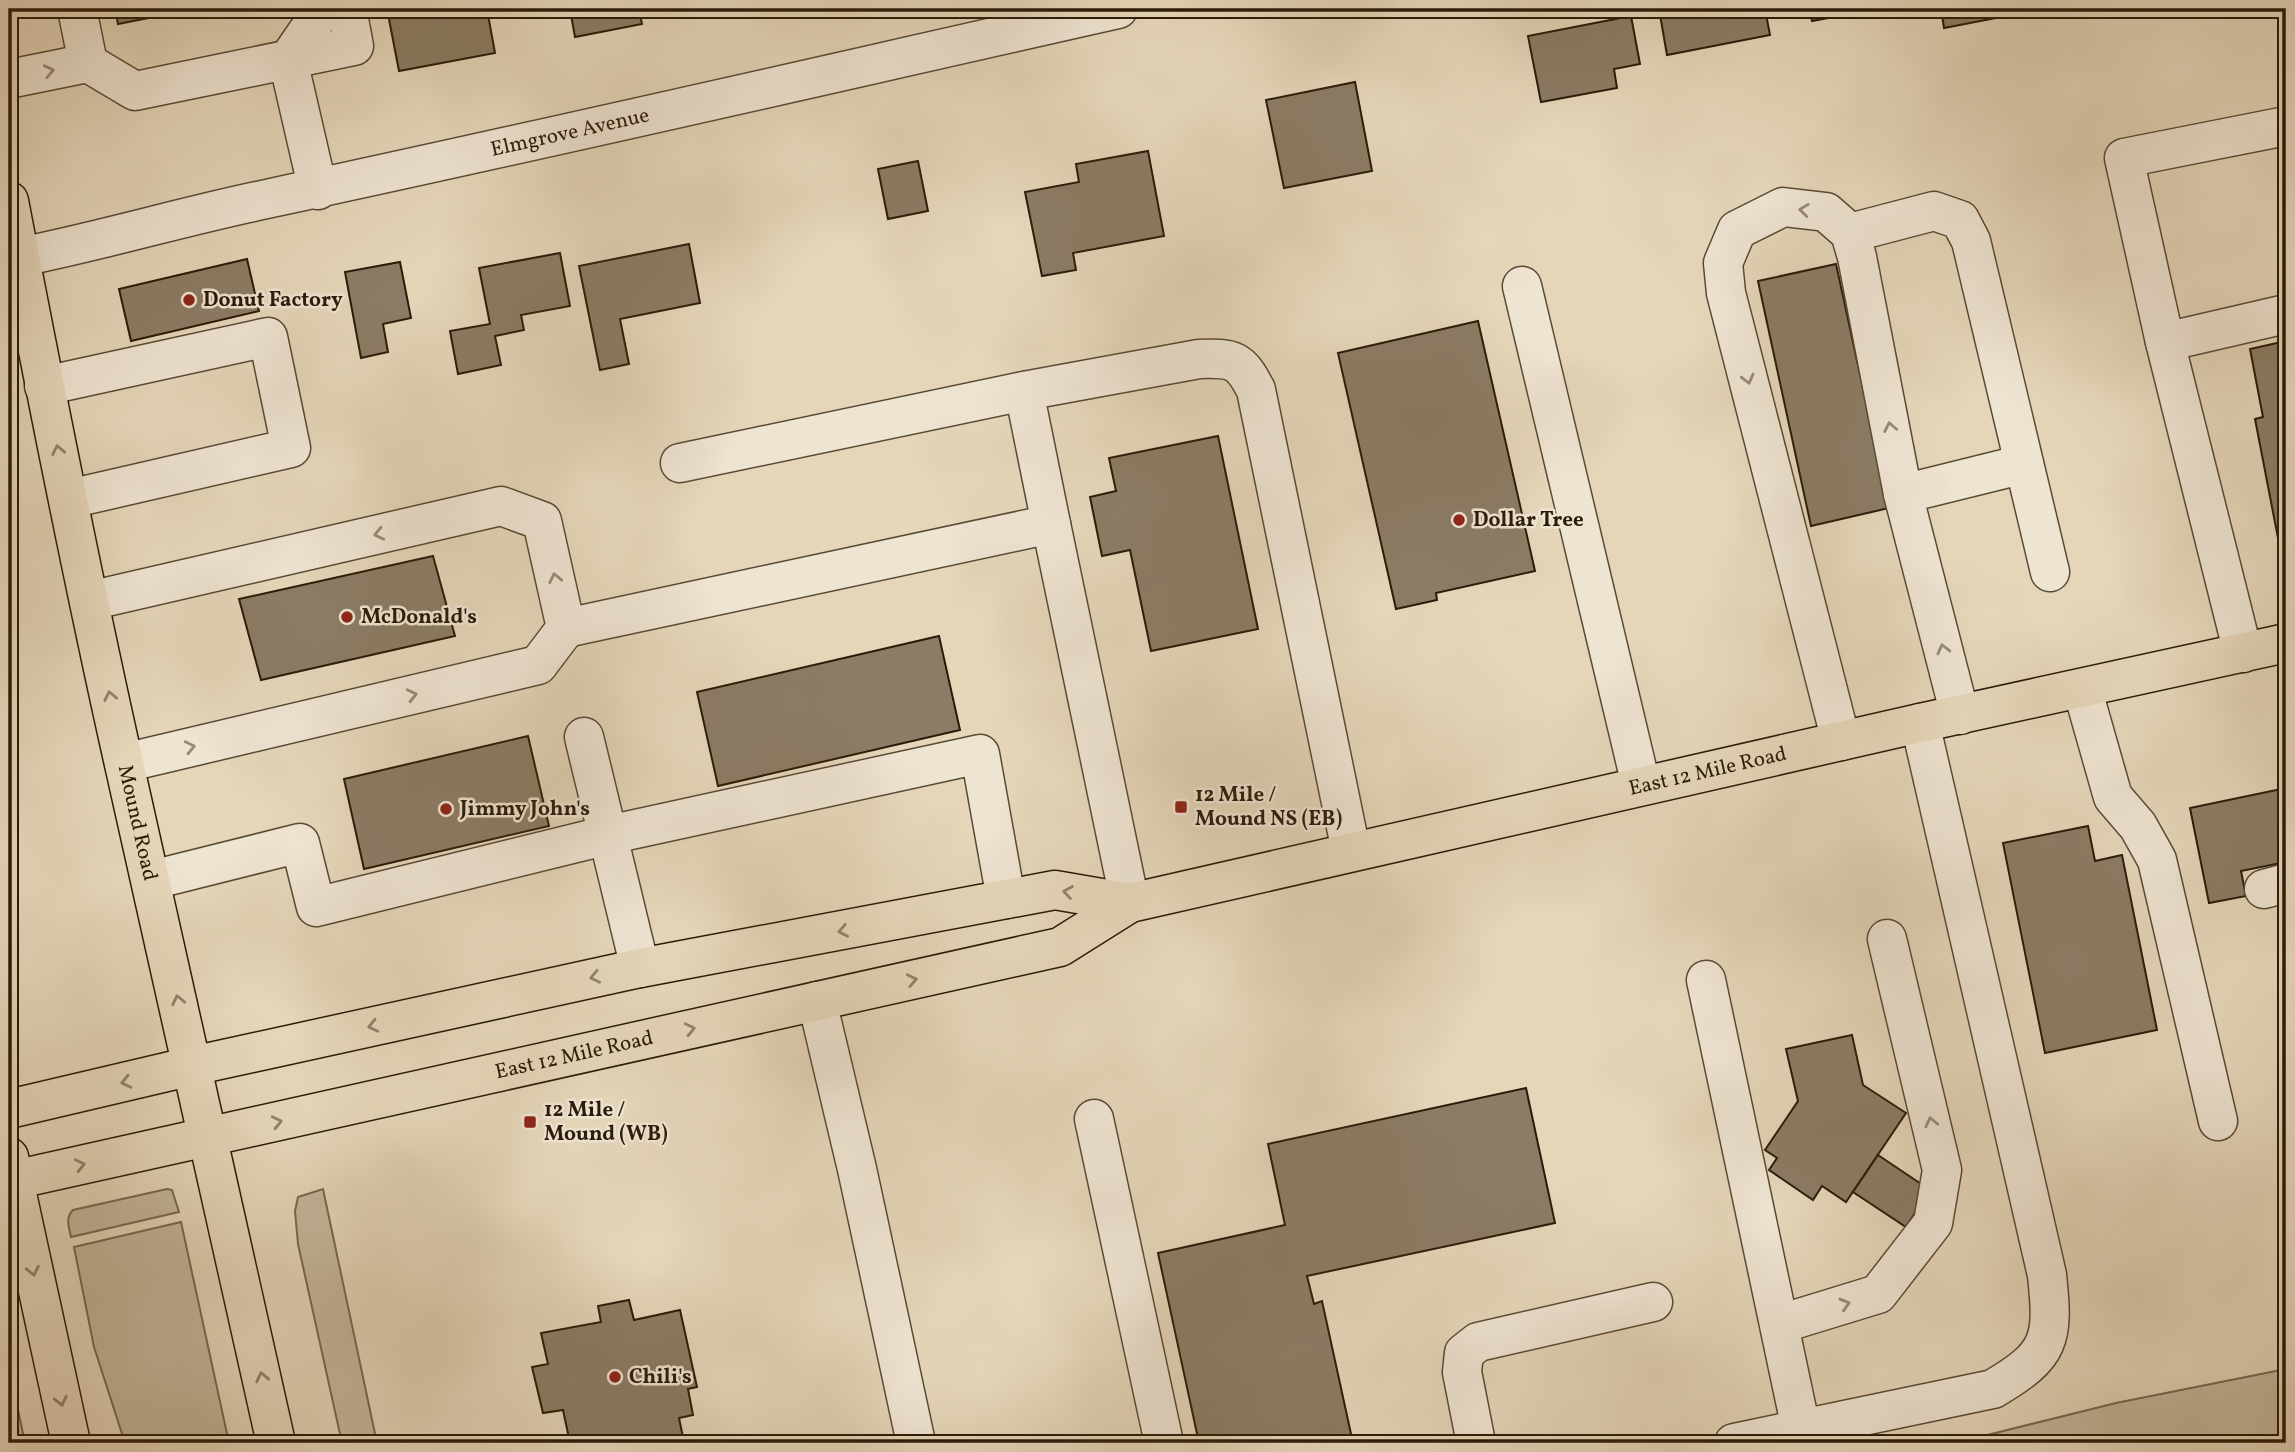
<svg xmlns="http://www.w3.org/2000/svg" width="2295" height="1452" viewBox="0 0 2295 1452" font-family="Vollkorn,serif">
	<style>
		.green { fill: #c5b69c; stroke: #786852; stroke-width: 2 }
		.building { fill: #8b7c65; stroke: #2a1b09; stroke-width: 2 }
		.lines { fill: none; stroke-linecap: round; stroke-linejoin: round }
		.minor-casing { stroke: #594a35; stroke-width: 41 }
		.major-casing { stroke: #2a1b09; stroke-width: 41 }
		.minor { stroke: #eee4d2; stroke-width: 38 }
		.major { stroke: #e5d6ba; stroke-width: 38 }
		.oneway { stroke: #968a78 }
		.oneway2 { stroke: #91826a }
		.poi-dot { fill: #8f2418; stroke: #eee4d2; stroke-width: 2.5 }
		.labels { text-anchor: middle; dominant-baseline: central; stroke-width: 5; stroke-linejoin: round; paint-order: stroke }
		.street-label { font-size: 21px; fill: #2a1b09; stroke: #eee4d2 }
		.poi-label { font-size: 21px; font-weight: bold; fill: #2a1b09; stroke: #eee4d2; text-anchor: start }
	</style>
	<rect width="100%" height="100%" fill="#e5d6ba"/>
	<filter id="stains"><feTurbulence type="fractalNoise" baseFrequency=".00286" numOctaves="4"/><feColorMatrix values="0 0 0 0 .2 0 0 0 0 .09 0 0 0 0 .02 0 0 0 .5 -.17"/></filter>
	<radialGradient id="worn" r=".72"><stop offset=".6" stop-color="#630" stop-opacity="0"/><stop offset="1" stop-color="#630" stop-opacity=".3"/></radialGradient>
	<g class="green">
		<path d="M167,1189L172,1190L179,1212L71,1237C69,1227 65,1218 73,1210Z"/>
		<polygon points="323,1189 377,1443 342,1443 298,1244 295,1211 298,1197"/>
		<polygon points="181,1222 229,1443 125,1443 94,1347 74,1247"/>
		<polygon points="9,1367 25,1443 9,1443"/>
		<polygon points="2286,1369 2286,1443 1955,1443 2116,1403"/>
	</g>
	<g class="building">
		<polygon points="115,9 194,9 118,24"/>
		<polygon points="416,9 487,9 495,53 399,71 388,14"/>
		<polygon points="570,9 639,9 642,24 575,37"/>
		<polygon points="1659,9 1765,9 1770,35 1667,55"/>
		<polygon points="1810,9 1877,9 1812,21"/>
		<polygon points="1941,9 2026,9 2027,12 1944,28"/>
		<polygon points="1631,16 1640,64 1614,69 1617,88 1541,102 1528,36"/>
		<polygon points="1355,82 1372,171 1284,188 1266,100"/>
		<polygon points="1148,151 1164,236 1073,253 1076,270 1042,276 1025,192 1079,182 1076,164"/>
		<polygon points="918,161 928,211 888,219 878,169"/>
		<polygon points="689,244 700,303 620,319 629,364 600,370 579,266"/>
		<polygon points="560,253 570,306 521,315 524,330 495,336 501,365 458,374 450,331 490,324 479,268"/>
		<polygon points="247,259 259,311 131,341 119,289"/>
		<polygon points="400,262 411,318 383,324 388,352 361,358 345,272"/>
		<polygon points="1836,264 1889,508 1811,526 1758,281"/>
		<polygon points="1478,321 1535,571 1436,593 1437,600 1396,609 1338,353"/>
		<polygon points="2286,341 2286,536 2278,538 2255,419 2263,417 2250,349"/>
		<polygon points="1218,436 1258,629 1151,651 1130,550 1102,556 1090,497 1116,491 1109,458"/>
		<polygon points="433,556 455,636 261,680 239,599"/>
		<polygon points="939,636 960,730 718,786 697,692"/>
		<polygon points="528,736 549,826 364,869 344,779"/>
		<polygon points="2286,788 2286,862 2241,871 2246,896 2209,903 2190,808"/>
		<polygon points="2088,826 2095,861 2122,855 2157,1030 2045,1053 2003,843"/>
		<polygon points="1852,1035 1863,1085 1906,1113 1846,1202 1822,1186 1813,1200 1769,1170 1777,1158 1765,1150 1798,1101 1786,1049"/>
		<polygon points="1526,1088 1555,1223 1307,1276 1314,1304 1322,1301 1353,1443 1199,1443 1158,1253 1285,1225 1268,1144"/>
		<polygon points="1878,1155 1930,1190 1906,1227 1853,1192"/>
		<polygon points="629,1300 634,1320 680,1310 697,1387 688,1389 693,1415 679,1418 684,1442 570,1443 563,1410 543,1413 532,1367 548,1364 541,1333 601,1322 598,1306"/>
	</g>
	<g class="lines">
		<g class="minor-casing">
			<g id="minor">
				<polyline points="77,9 88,63"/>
				<polyline points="9,79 88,63 135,91 354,46 347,9"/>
				<polyline points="318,190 288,60 319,15 318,9"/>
				<polyline points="1850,233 1934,211 1960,220 1971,241 2050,572"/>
				<path id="s1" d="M20,257C101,241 181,217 262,200C548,139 833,73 1118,9"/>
				<polyline points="1522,286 1641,785"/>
				<polyline points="2165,342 2286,314"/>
				<polyline points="44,386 268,337 291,448 69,499"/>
				<polyline points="680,463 1024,391"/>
				<polyline points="1903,494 2024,464"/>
				<path d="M1051,524L1024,391L1199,359C1234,358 1240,359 1256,390L1351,851"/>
				<polyline points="89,601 501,506 542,521 566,628 538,665 124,763"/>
				<polyline points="566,628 1051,524 1130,903"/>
				<polyline points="2243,653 2165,342 2124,158 2286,126"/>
				<polyline points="2082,688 2113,797 2138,826 2157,860 2218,1121"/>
				<polyline points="584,737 640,968"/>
				<polyline points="1841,741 1726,293 1723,263 1737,230 1783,207 1826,212 1850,233 1857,257 1903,494 1960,715"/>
				<polyline points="152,880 300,843 316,907 608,835 980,754 1006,899"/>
				<polyline points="2264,889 2286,883"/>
				<polyline points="1706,980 1801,1429"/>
				<polyline points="817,1001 857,1169 916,1443"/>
				<polyline points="1094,1119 1164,1443"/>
				<polyline points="1780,1324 1878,1294 1933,1223 1942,1170 1887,939"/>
				<polyline points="1476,1443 1462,1372 1464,1353 1478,1342 1653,1302"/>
				<path d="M1734,1443L1993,1389C2051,1355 2054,1340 2047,1275L1920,723"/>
			</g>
		</g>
		<g class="major-casing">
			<g id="major">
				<path id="s2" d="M9,201C45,389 82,577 124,764C175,990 227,1216 276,1443"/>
				<polyline points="9,1109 192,1066 640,968 1055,890 1130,903"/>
				<polyline points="9,1157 71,1443"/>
				<path id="s3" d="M9,1181L1060,947L1130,903L1920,723L2286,643"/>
			</g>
		</g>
		<use href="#minor" class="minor"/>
		<use href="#major" class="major"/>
	</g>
	<defs><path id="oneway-chevron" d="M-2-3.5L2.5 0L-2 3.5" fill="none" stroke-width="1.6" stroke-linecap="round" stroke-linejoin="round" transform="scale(1.75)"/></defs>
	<g class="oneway">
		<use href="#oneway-chevron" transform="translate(49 71) rotate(-12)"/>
		<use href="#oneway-chevron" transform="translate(1804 210) rotate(-173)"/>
		<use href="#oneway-chevron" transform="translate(1748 379) rotate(76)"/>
		<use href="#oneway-chevron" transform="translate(1890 427) rotate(-101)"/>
		<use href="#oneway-chevron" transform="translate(379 534) rotate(167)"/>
		<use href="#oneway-chevron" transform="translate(555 578) rotate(-102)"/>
		<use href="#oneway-chevron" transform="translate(1943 649) rotate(-104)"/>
		<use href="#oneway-chevron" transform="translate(412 695) rotate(-13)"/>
		<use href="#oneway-chevron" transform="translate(190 747) rotate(-13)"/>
		<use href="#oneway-chevron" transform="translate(1931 1122) rotate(-103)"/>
		<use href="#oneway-chevron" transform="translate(1845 1304) rotate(-17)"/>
	</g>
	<g class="oneway2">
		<use href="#oneway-chevron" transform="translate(58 450) rotate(-102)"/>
		<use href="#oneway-chevron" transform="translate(110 696) rotate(-102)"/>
		<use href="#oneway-chevron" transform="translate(1068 892) rotate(-171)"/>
		<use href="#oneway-chevron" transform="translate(843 931) rotate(169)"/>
		<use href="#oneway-chevron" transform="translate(595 977) rotate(168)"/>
		<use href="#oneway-chevron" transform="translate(912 980) rotate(-12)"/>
		<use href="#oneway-chevron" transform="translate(178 1000) rotate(-102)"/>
		<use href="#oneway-chevron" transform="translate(373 1026) rotate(167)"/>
		<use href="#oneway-chevron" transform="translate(690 1029) rotate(-13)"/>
		<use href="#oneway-chevron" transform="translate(126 1082) rotate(167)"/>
		<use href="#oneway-chevron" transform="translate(277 1122) rotate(-13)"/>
		<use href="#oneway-chevron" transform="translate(80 1165) rotate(-13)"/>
		<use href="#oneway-chevron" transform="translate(33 1271) rotate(78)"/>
		<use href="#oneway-chevron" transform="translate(262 1377) rotate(-102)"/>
		<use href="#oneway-chevron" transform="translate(61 1401) rotate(78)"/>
	</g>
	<g class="poi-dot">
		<circle cx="189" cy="300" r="7"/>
		<circle cx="1459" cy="520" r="7"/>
		<circle cx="347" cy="617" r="7"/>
		<rect x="1174" y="800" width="14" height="14" rx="3.5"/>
		<circle cx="446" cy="809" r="7"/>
		<rect x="523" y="1115" width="14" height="14" rx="3.5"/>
		<circle cx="615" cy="1377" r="7"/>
	</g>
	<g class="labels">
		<g class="street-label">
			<text stroke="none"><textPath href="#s1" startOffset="564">Elmgrove Avenue</textPath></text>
			<text stroke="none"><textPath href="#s3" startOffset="1752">East 12 Mile Road</textPath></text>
			<text stroke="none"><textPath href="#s2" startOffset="635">Mound Road</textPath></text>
			<text stroke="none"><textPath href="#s3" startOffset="579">East 12 Mile Road</textPath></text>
		</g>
		<g class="poi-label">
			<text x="203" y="300">Donut Factory</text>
			<text x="1473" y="520">Dollar Tree</text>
			<text x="361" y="617">McDonald's</text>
			<text x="1195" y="795">12 Mile /<tspan x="1195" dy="24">Mound NS (EB)</tspan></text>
			<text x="460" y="809">Jimmy John's</text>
			<text x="544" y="1110">12 Mile /<tspan x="544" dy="24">Mound (WB)</tspan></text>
			<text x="629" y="1377">Chili's</text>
		</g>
	</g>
	<rect width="2295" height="1452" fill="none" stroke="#e5d6ba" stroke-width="35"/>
	<rect x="10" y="10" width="2274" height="1431" fill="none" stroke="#2a1b09" stroke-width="3.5"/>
	<rect x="18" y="18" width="2260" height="1417" fill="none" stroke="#2a1b09" stroke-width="2"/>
	<rect width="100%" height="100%" filter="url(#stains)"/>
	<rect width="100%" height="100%" fill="url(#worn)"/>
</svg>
